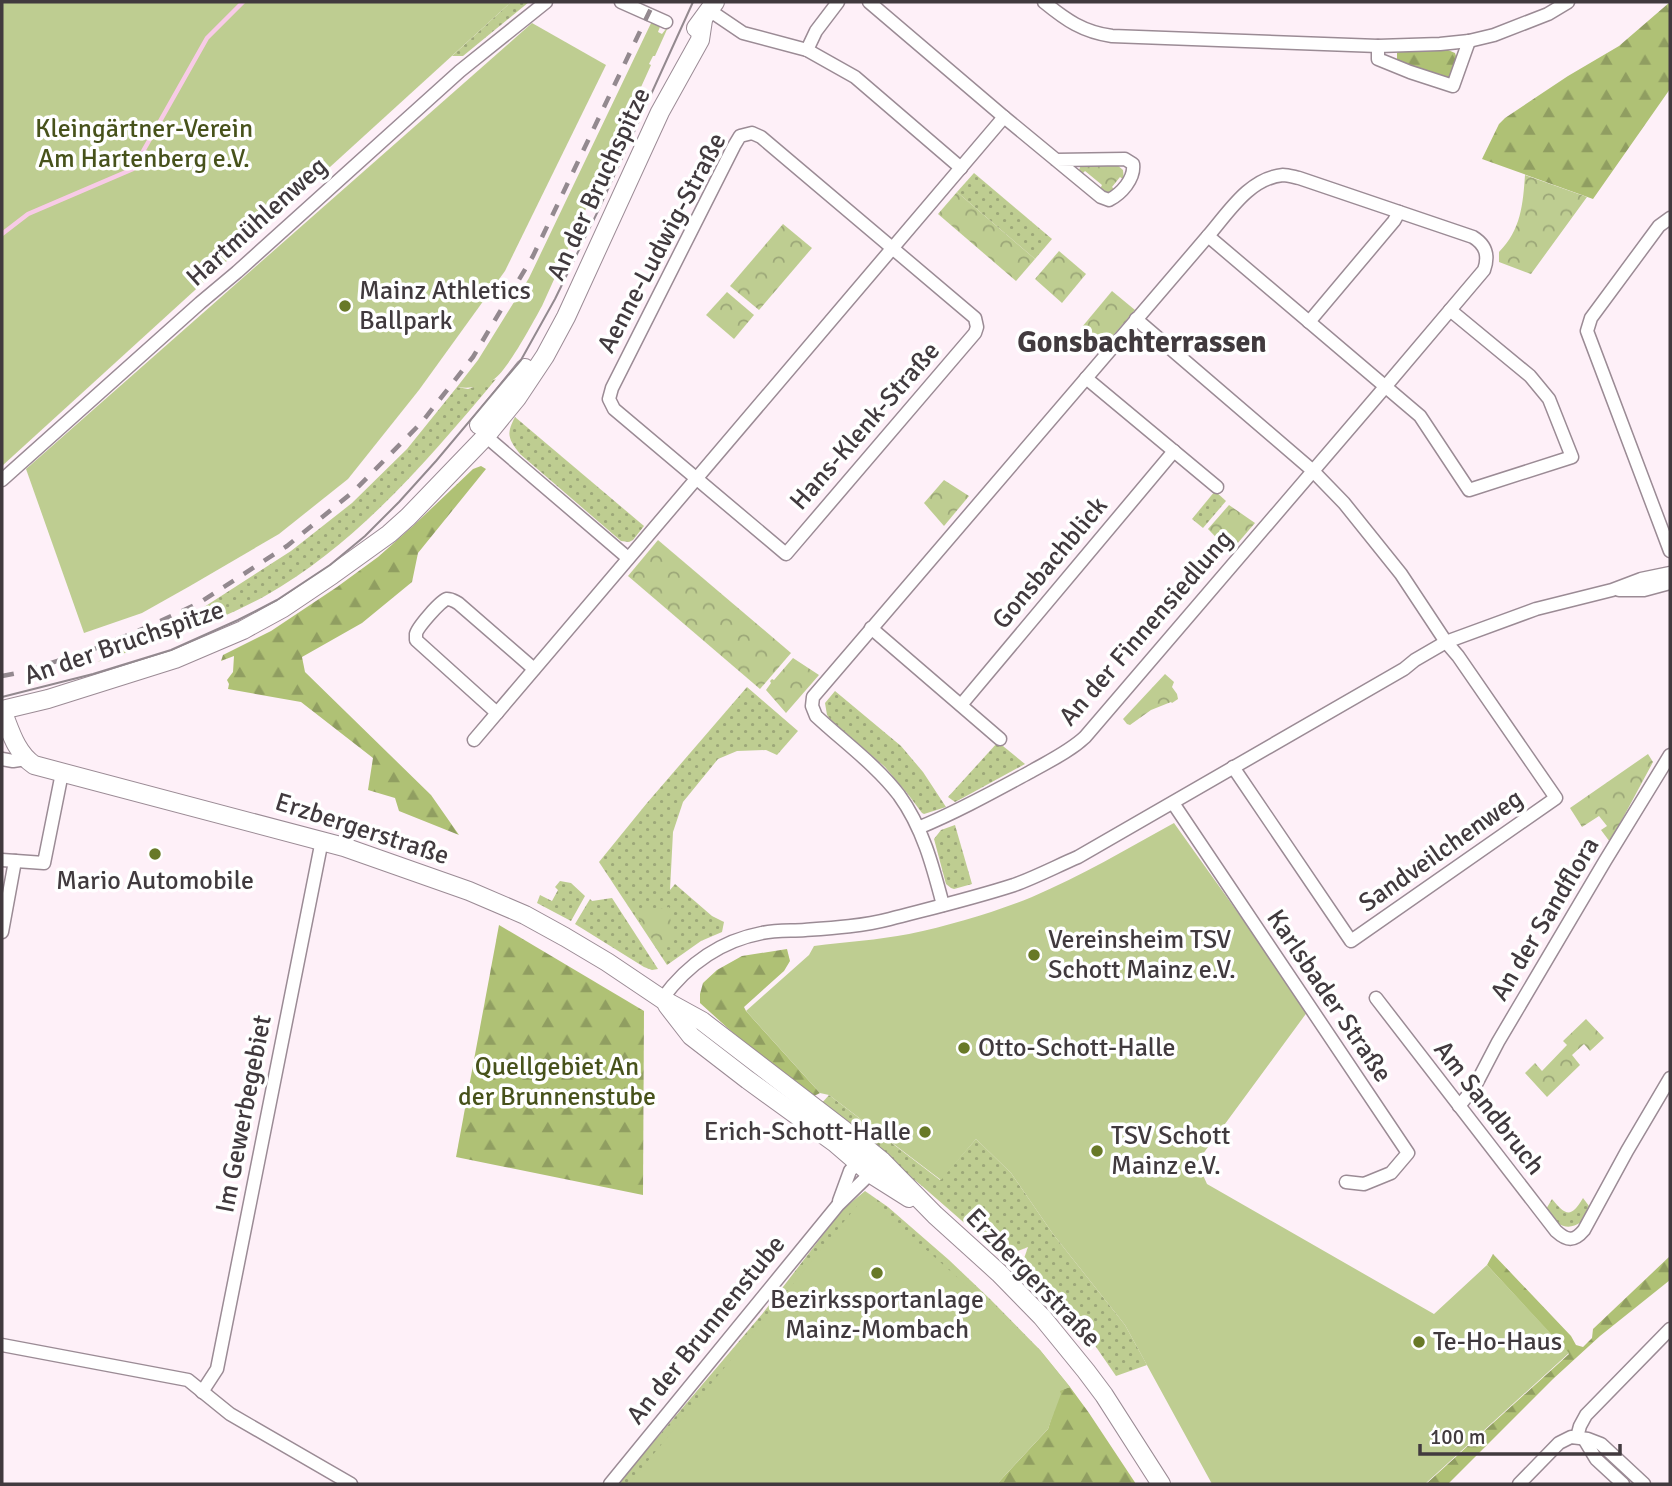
<svg xmlns="http://www.w3.org/2000/svg" width="1672" height="1486" viewBox="0 0 1672 1486" font-family="Signika,sans-serif">
	<style>
		.grass { fill: url(#grass-dots) }
		.forest { fill: url(#forest-firs) }
		.park { fill: url(#park-crowns) }
		.garden { fill: #becd91 }
		.lines { fill: none; stroke-linecap: round; stroke-linejoin: round }
		.stream { stroke: #f8cbe7; stroke-width: 4.5 }
		.street-casing { stroke: #9b8b95; stroke-width: 15 }
		.secondary-casing { stroke: #9b8b95; stroke-width: 20 }
		.street { stroke: #fff; stroke-width: 12 }
		.secondary { stroke: #fff; stroke-width: 18 }
		.tram { stroke: #93898f; stroke-width: 2 }
		.rail { stroke: #93898f; stroke-width: 4.5; stroke-dasharray: 12 12; stroke-linecap: butt }
		.poi-dot { fill: #687927; stroke: #fff; stroke-width: 2.5 }
		.labels { text-anchor: middle; dominant-baseline: central; stroke-width: 7; stroke-linejoin: round; paint-order: stroke }
		.park-label { font-size: 26px; fill: #47521b; stroke: #fff }
		.street-label { font-size: 26px; fill: #413a3e; stroke: #fff }
		.poi-label { font-size: 26px; fill: #413a3e; stroke: #fff; text-anchor: start }
		.quarter-label { font-size: 30px; font-weight: bold; fill: #413a3e; stroke: #fff }
	</style>
	<defs>
		<pattern id="grass-dots" width="8" height="8" patternUnits="userSpaceOnUse" patternTransform="scale(1.75)"><rect width="8" height="8" fill="#becd91"/><path d="M2 2h.1M6 6h.1" fill="none" stroke="#9ca778" stroke-width="1.8" stroke-linecap="round"/></pattern>
		<pattern id="forest-firs" width="22" height="20" patternUnits="userSpaceOnUse" patternTransform="scale(1.75)"><rect width="22" height="20" fill="#afc175"/><path d="M5 1l3.5 6h-7zM16 11l3.5 6h-7z" fill="#909e61"/></pattern>
		<pattern id="park-crowns" width="20" height="18" patternUnits="userSpaceOnUse" patternTransform="scale(1.75)"><rect width="20" height="18" fill="#becd91"/><path d="M2 6a3 3 0 1 1 6 0M12 15a3 3 0 1 1 6 0" fill="none" stroke="#9ca778"/></pattern>
	</defs>
	<rect width="100%" height="100%" fill="#fef0f8"/>
	<g class="grass">
		<polygon points="511,2 529,2 463,56 452,56"/>
		<polygon points="974,173 1052,239 1035,259 957,192"/>
		<path d="M496,379C429,459 357,544 265,596C212,625 154,644 97,662L170,629L291,551L352,503L407,449L457,387L468,389Z"/>
		<path d="M515,417L644,526L633,540L629,542L621,541L520,454C508,439 506,434 515,417Z"/>
		<polygon points="1215,491 1226,501 1203,528 1192,519"/>
		<polygon points="747,687 798,731 777,755 766,750 737,751 718,759 683,802 673,832 670,890 675,884 712,916 724,922 722,932 701,941 667,965 599,862 647,803"/>
		<polygon points="835,691 901,746 923,772 946,807 924,814 922,813 907,793 885,767 831,720 827,715 825,703"/>
		<polygon points="998,742 1025,764 959,800 955,802 948,797"/>
		<polygon points="955,825 972,884 954,889 951,888 946,884 934,839 941,830"/>
		<polygon points="560,881 571,883 585,896 571,921 537,903 540,895 552,901 558,890 555,887"/>
		<polygon points="612,898 658,969 652,970 644,967 575,924 590,899 592,901"/>
		<polygon points="829,1095 940,1180 976,1139 1011,1173 1053,1234 1125,1325 1147,1365 1116,1376 1072,1312 1020,1270 1028,1247 1008,1255 1000,1254 922,1186 821,1104"/>
		<polygon points="865,1191 888,1207 949,1260 991,1300 1040,1350 1070,1387 658,1484 619,1484 640,1458 763,1313 842,1210"/>
		<path d="M1583,1198L1592,1210C1577,1231 1562,1233 1545,1211L1552,1199C1566,1216 1571,1218 1583,1198Z"/>
	</g>
	<g class="forest">
		<polygon points="1670,2 1670,89 1593,199 1482,159 1499,124 1505,118 1568,76 1619,46"/>
		<polygon points="1448,50 1455,53 1457,59 1451,76 1446,79 1397,61 1397,53 1401,51"/>
		<polygon points="481,466 486,469 418,553 412,582 362,623 302,657 305,672 431,795 459,835 399,811 395,798 368,790 373,758 301,702 228,689 229,684 227,680 233,672 234,656 221,661 223,655 271,631 337,587 378,557 413,526 473,469"/>
		<polygon points="499,925 644,1011 643,1195 456,1157"/>
		<polygon points="787,949 790,961 784,971 744,1007 746,1011 820,1093 812,1097 732,1032 700,1003 700,994 703,983 717,970 742,956"/>
		<polygon points="1493,1254 1571,1336 1576,1345 1583,1347 1592,1338 1593,1329 1670,1256 1670,1280 1600,1336 1553,1379 1448,1484 1426,1484 1569,1354 1487,1265"/>
		<polygon points="1070,1387 1089,1413 1136,1484 997,1484 1048,1429 1060,1390"/>
	</g>
	<g class="park">
		<polygon points="1116,164 1123,170 1124,180 1120,177 1112,187 1115,190 1108,193 1100,189 1102,185 1085,171 1082,174 1079,170 1081,165"/>
		<path d="M1525,175L1587,197L1531,274L1499,262V252C1521,230 1523,204 1525,175Z"/>
		<polygon points="957,192 1035,259 1016,281 938,214"/>
		<polygon points="783,224 812,248 759,310 730,286"/>
		<polygon points="1059,251 1086,274 1062,303 1035,279"/>
		<polygon points="1112,291 1135,310 1104,346 1082,327"/>
		<polygon points="727,292 754,315 734,339 706,315"/>
		<polygon points="944,480 969,496 944,526 924,503"/>
		<polygon points="1229,505 1255,523 1230,552 1208,529"/>
		<polygon points="658,540 791,653 760,689 628,576"/>
		<polygon points="793,658 819,675 786,713 766,690 771,683 770,681 772,679 774,680"/>
		<polygon points="1165,674 1174,682 1172,687 1177,694 1178,699 1172,703 1171,702 1151,710 1130,725 1127,724 1123,719"/>
		<polygon points="1648,754 1653,762 1610,842 1601,830 1607,826 1599,816 1582,827 1570,808"/>
		<polygon points="669,907 673,942 660,951 636,914"/>
		<polygon points="1586,1019 1604,1038 1590,1051 1584,1044 1572,1055 1580,1065 1547,1097 1525,1073 1535,1063 1542,1071 1567,1045 1563,1041"/>
	</g>
	<g class="garden">
		<polygon points="2,2 511,2 2,466"/>
		<path d="M653,19L661,24L658,32L662,34L669,25L655,56H653L649,64L651,65L542,306C533,322 508,370 493,380C482,387 470,389 457,387L478,360L529,278Z"/>
		<polygon points="532,23 606,65 505,271 419,390 348,479 279,534 190,586 142,613 84,633 26,469"/>
		<path d="M1174,823L1308,1011L1197,1162L1207,1184L1434,1314L1487,1265L1569,1353L1425,1484H1212L1125,1325L1053,1234L1011,1173L976,1139L941,1180L829,1095L820,1093L746,1011L809,955L814,946C845,942 878,940 909,934C951,925 992,913 1032,897C1081,876 1127,849 1174,823Z"/>
		<polygon points="865,1196 1040,1350 1070,1387 1060,1391 1061,1394 1048,1429 997,1484 629,1484"/>
	</g>
	<g class="lines">
		<polyline class="stream" points="2,234 28,214 133,169 207,38 243,2"/>
		<g class="street-casing">
			<g id="street">
				<polyline points="621,2 666,22"/>
				<path d="M869,2L1004,117L1101,197L1109,200C1121,194 1135,179 1133,164L1125,159L1056,160"/>
				<path d="M1044,2C1066,20 1083,32 1112,36L1378,46L1440,44L1469,41L1494,35L1548,14L1568,2"/>
				<polyline points="709,10 743,33 807,50 855,77 961,168"/>
				<polyline points="1378,46 1378,59 1410,72 1453,86 1469,41"/>
				<polyline points="807,50 816,31 838,2"/>
				<polygon points="752,133 761,137 975,318 977,327 975,333 786,554 614,409 609,399 612,388 734,146 740,136"/>
				<polyline points="1670,218 1659,226 1591,318 1587,331 1670,551"/>
				<polyline points="1208,236 1420,416 1469,490 1572,457 1549,399 1530,376 1450,310"/>
				<polyline points="1136,319 1312,470 1344,503 1401,574 1446,642 1458,656 1556,798 1351,941 1233,767"/>
				<polyline points="1309,322 1394,221 1399,212"/>
				<polyline points="1086,378 1217,487"/>
				<polyline points="482,433 628,558"/>
				<polyline points="2,480 200,303 237,272 460,71 546,2"/>
				<polyline points="1619,590 1644,590 1670,583"/>
				<polyline points="871,628 1000,739"/>
				<polyline points="961,705 1174,451"/>
				<path d="M497,713L416,640C416,638 416,636 416,634C417,628 441,600 447,599C452,599 454,601 458,603L534,669"/>
				<polyline points="474,740 1004,117"/>
				<polyline points="2,759 13,761 26,759"/>
				<polyline points="1173,803 1408,1153 1391,1173 1364,1184 1346,1182"/>
				<path d="M918,828C957,812 993,792 1030,772C1049,761 1069,752 1085,737L1385,387L1484,270C1489,256 1486,245 1473,237L1299,178C1294,177 1288,175 1283,175C1249,178 1228,213 1208,236L813,697L812,706L816,716C844,742 876,765 899,795C923,828 933,867 943,905"/>
				<polyline points="2,860 44,863 62,773"/>
				<polyline points="2,932 15,861"/>
				<path d="M1376,998L1556,1231C1567,1241 1574,1242 1584,1230L1627,1151L1670,1078"/>
				<path d="M662,999C687,965 720,941 762,933C776,930 791,931 805,930C833,928 863,926 890,919C932,908 974,898 1014,885C1036,877 1057,866 1078,857L1404,669L1415,660L1446,642L1536,609L1612,590L1641,579L1670,573"/>
				<polyline points="1459,1106 1474,1088 1498,1042 1605,861 1670,755"/>
				<polyline points="839,1201 850,1171 863,1156"/>
				<polyline points="2,1345 188,1380 230,1414 351,1484"/>
				<polyline points="202,1392 217,1369 322,840"/>
				<polyline points="1577,1437 1580,1426 1586,1415 1670,1329"/>
				<polyline points="1584,1439 1596,1459 1623,1484"/>
				<polyline points="610,1484 838,1205 875,1169"/>
				<polyline points="1519,1484 1559,1443 1571,1437 1588,1439 1601,1444 1644,1484"/>
			</g>
		</g>
		<g class="secondary-casing">
			<g id="secondary">
				<polyline points="696,28 715,2"/>
				<polyline points="479,425 525,368"/>
				<path d="M2,710C10,730 16,753 34,765L344,847L469,891L525,915L565,937L607,962L662,999L702,1021L845,1131L882,1161L935,1215L999,1273L1042,1317L1086,1371L1104,1395L1161,1484"/>
				<polyline points="2,710 48,699 175,659 243,630 283,608 332,575 389,534 408,517 486,436 517,398 545,356 566,317 660,112 700,40 703,20"/>
				<polyline points="667,1005 691,1036 748,1080 835,1143 871,1174 909,1198"/>
			</g>
		</g>
		<use href="#street" class="street"/>
		<use href="#secondary" class="secondary"/>
		<polyline class="tram" points="2,697 93,674 171,650 238,620 277,600 330,565 365,536 399,502 436,461 521,360 555,299 598,211 693,2"/>
		<polyline class="rail" points="2,676 23,672 94,649 152,625 199,603 287,546 354,491 422,422 473,357 533,256 654,2"/>
	</g>
	<g class="poi-dot">
		<circle cx="345" cy="306" r="7"/>
		<circle cx="155" cy="854" r="7"/>
		<circle cx="1034" cy="955" r="7"/>
		<circle cx="964" cy="1048" r="7"/>
		<circle cx="925" cy="1132" r="7"/>
		<circle cx="1097" cy="1151" r="7"/>
		<circle cx="877" cy="1273" r="7"/>
		<circle cx="1419" cy="1342" r="7"/>
	</g>
	<g class="labels">
		<g class="park-label">
			<text x="144" y="129">Kleingärtner-Verein<tspan x="144" dy="30">Am Hartenberg e.V.</tspan></text>
			<text x="557" y="1067">Quellgebiet An<tspan x="557" dy="30">der Brunnenstube</tspan></text>
		</g>
		<g class="street-label">
			<text transform="translate(599 184) rotate(-65)">An der Bruchspitze</text>
			<text transform="translate(257 222) rotate(-42)">Hartmühlenweg</text>
			<text transform="translate(662 243) rotate(-62)">Aenne-Ludwig-Straße</text>
			<text transform="translate(865 426) rotate(-49)">Hans-Klenk-Straße</text>
			<text transform="translate(1050 563) rotate(-50)">Gonsbachblick</text>
			<text transform="translate(1146 628) rotate(-49)">An der Finnensiedlung</text>
			<text transform="translate(124 643) rotate(-19)">An der Bruchspitze</text>
			<text transform="translate(362 829) rotate(18)">Erzbergerstraße</text>
			<text transform="translate(1441 851) rotate(-35)">Sandveilchenweg</text>
			<text transform="translate(1545 919) rotate(-59)">An der Sandflora</text>
			<text transform="translate(1329 996) rotate(56)">Karlsbader Straße</text>
			<text transform="translate(1489 1108) rotate(52)">Am Sandbruch</text>
			<text transform="translate(244 1114) rotate(-79)">Im Gewerbegebiet</text>
			<text transform="translate(1033 1278) rotate(46)">Erzbergerstraße</text>
			<text transform="translate(706 1330) rotate(-51)">An der Brunnenstube</text>
		</g>
		<g class="poi-label">
			<text x="359" y="291">Mainz Athletics<tspan x="359" dy="30">Ballpark</tspan></text>
			<text x="155" y="881" text-anchor="middle">Mario Automobile</text>
			<text x="1048" y="940">Vereinsheim TSV<tspan x="1048" dy="30">Schott Mainz e.V.</tspan></text>
			<text x="978" y="1048">Otto-Schott-Halle</text>
			<text x="911" y="1132" text-anchor="end">Erich-Schott-Halle</text>
			<text x="1111" y="1136">TSV Schott<tspan x="1111" dy="30">Mainz e.V.</tspan></text>
			<text x="877" y="1300" text-anchor="middle">Bezirkssportanlage<tspan x="877" dy="30">Mainz-Mombach</tspan></text>
			<text x="1433" y="1342">Te-Ho-Haus</text>
		</g>
		<g class="quarter-label">
			<text x="1142" y="342">Gonsbachterrassen</text>
		</g>
	</g>
	<rect width="1672" height="1486" fill="none" stroke="#413a3e" stroke-width="7"/>
	<path d="M1420 1444v10h200v-10" fill="none" stroke="#413a3e" stroke-width="3.5"/>
	<text x="1430" y="1444" font-size="21" fill="#413a3e" stroke="#ffffff" stroke-width="5" paint-order="stroke">100 m</text>
</svg>
